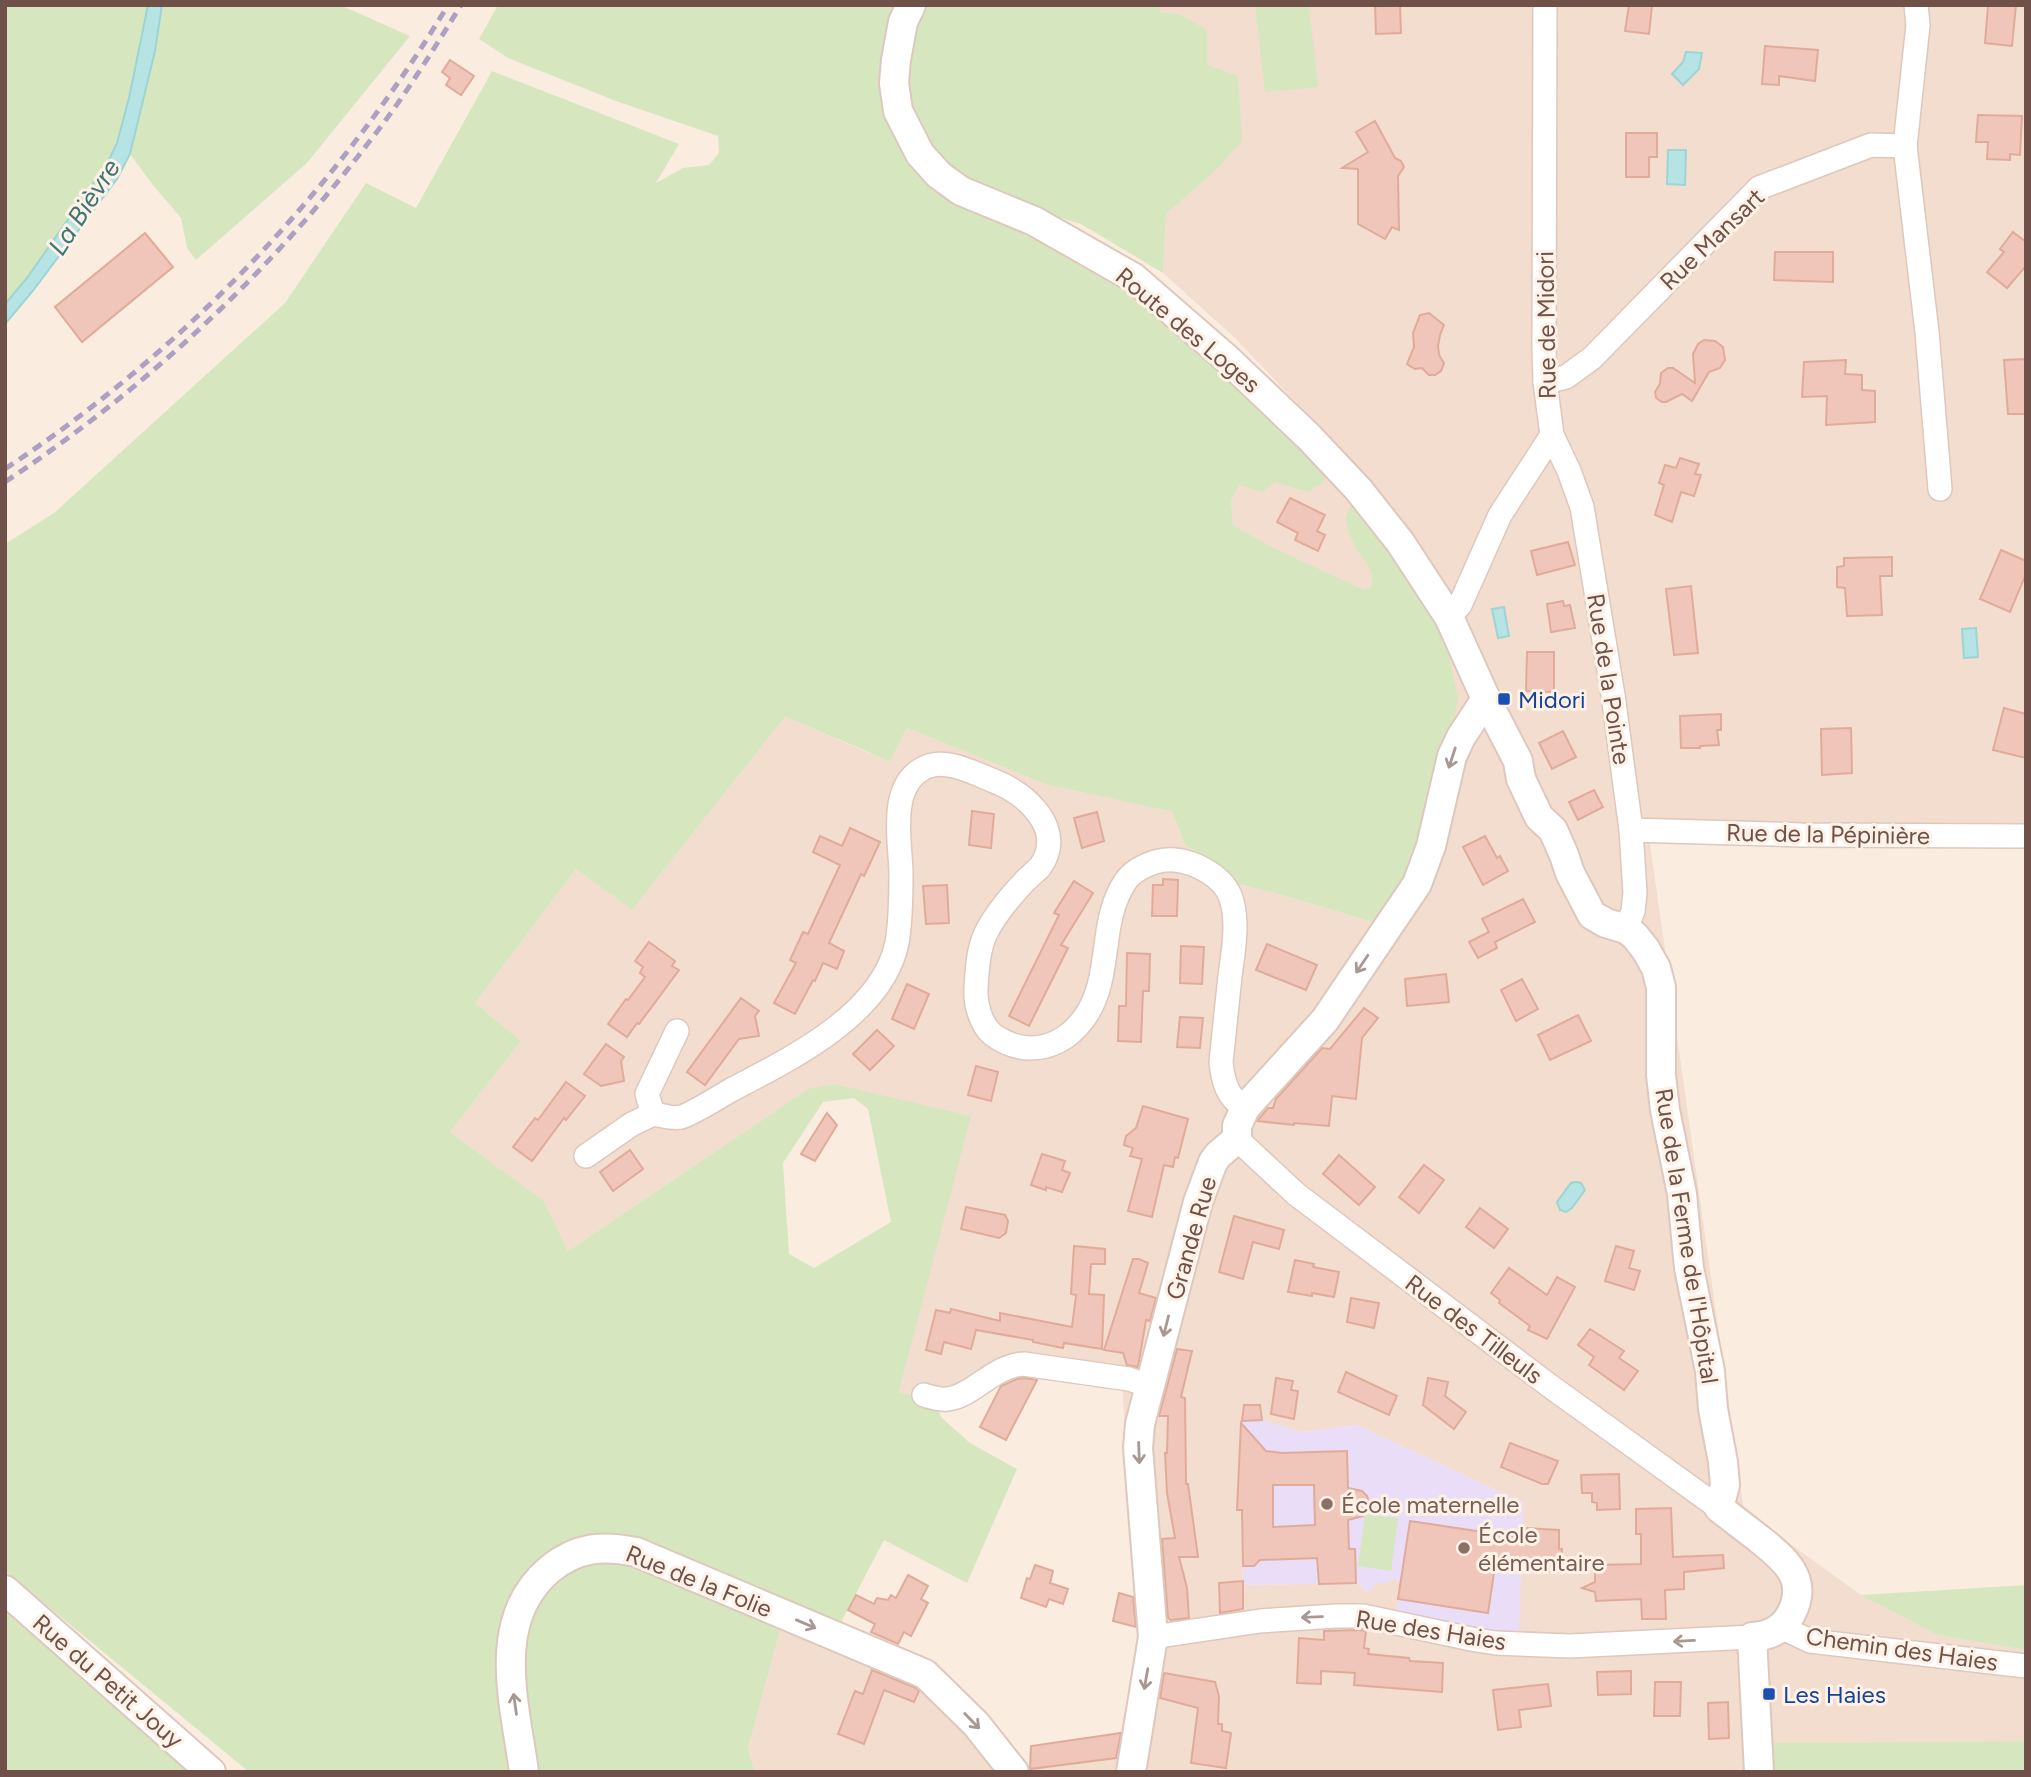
<svg xmlns="http://www.w3.org/2000/svg" width="2031" height="1777" viewBox="0 0 2031 1777" font-family="Figtree,sans-serif">
	<style>
		.residential { fill: #f2ddcf; fill-rule: evenodd }
		.education { fill: #eaddf7 }
		.green { fill: #d6e7c0; fill-rule: evenodd }
		.water { fill: #b6e3e3; stroke: #9dd4d4; stroke-width: 2 }
		.building { fill: #efc6b9; stroke: #e1ab9a; stroke-width: 2; fill-rule: evenodd }
		.lines { fill: none; stroke-linecap: round; stroke-linejoin: round }
		.minor-casing { stroke: #dec8bd; stroke-width: 26 }
		.tertiary-casing { stroke: #dec8bd; stroke-width: 32 }
		.minor { stroke: #fff; stroke-width: 23 }
		.tertiary { stroke: #fff; stroke-width: 28 }
		.rail { stroke: #aea0c3; stroke-width: 5; stroke-dasharray: 10 7; stroke-linecap: butt }
		.oneway { stroke: #a99792 }
		.transit-dot { fill: #1a4fb4; stroke: #fef1e6; stroke-width: 2.5 }
		.education-dot { fill: #8d6e63; stroke: #fef1e6; stroke-width: 2.5 }
		.labels { text-anchor: middle; dominant-baseline: central; stroke-width: 6; stroke-linejoin: round; paint-order: stroke }
		.street-label { font-size: 24px; fill: #705149; stroke: #fef1e6 }
		.transit-label { font-size: 24px; fill: #164399; stroke: #fef1e6; text-anchor: start }
		.education-label { font-size: 24px; fill: #785e54; stroke: #fef1e6; text-anchor: start }
		.water-label { font-size: 26px; font-style: italic; fill: #3e7576; stroke: #fef1e6 }
	</style>
	<rect width="100%" height="100%" fill="#fbece0"/>
	<path class="residential" d="M1158,5H2026V843L1649,837L1743,1505L1782,1538L1861,1595L1937,1635L2026,1650V1741L1772,1743V1772H755L748,1749L782,1623L943,1674L1030,1769L1123,1757L1127,1732L1122,1727L1124,1714L1129,1711L1143,1600L1125,1447L1123,1390L1012,1368L932,1399L899,1392L970,1116L808,1089L568,1251L544,1201L450,1132L521,1041L475,1003L576,869L632,910L785,717L890,762L907,728L1048,785L1172,812L1186,846L1212,858L1233,883L1275,893L1378,924L1448,656L1445,637L1354,545L1369,564L1373,580L1371,587L1364,591L1274,548L1233,525L1231,498L1239,484L1274,482L1289,485L1340,449L1234,337L1163,273L1166,214L1214,172L1207,65L1179,14L1159,12ZM1262,1420L1301,1432L1357,1425L1524,1503L1396,1613L1401,1581L1390,1579L1377,1583L1243,1585L1239,1439Z"/>
	<polygon class="education" points="1262,1420 1301,1432 1357,1425 1524,1503 1519,1634 1396,1614 1401,1581 1390,1579 1389,1584 1377,1583 1367,1593 1357,1583 1243,1585 1239,1439 1242,1421"/>
	<g class="green">
		<path d="M5,5H148C138,58 130,115 107,164L27,278L5,304Z"/>
		<polygon points="162,5 340,5 410,36 307,163 196,260 187,248 181,218 152,184 130,154 155,51"/>
		<path d="M498,5H901L905,154L1025,232L1104,271L1155,309L1330,472L1322,483L1308,492L1274,482L1263,492L1239,485L1231,499L1233,525L1274,548L1364,590L1371,587C1376,569 1363,560 1355,546C1350,538 1348,527 1345,518L1353,501L1436,614L1445,637L1458,698L1453,726L1413,866L1379,924L1275,893L1233,883L1212,859L1186,846L1172,812L1048,785L907,728L890,762L864,750L785,717L632,910L576,869L475,1003L521,1041L450,1132L544,1201L568,1251L808,1089L834,1084L971,1116L899,1392L932,1399L942,1418L970,1443L1017,1469L967,1583L884,1540L840,1624L782,1623L748,1749L755,1772H249L5,1571V544L54,513L285,303L366,183L416,208L492,71L679,144L656,183L683,168L709,165L719,153L718,136L616,101L508,58L479,39ZM854,1098L868,1109L891,1222L814,1268L789,1254L783,1163L823,1102Z"/>
		<polygon points="923,5 1158,5 1160,12 1179,14 1207,30 1207,65 1238,76 1242,141 1214,172 1166,214 1163,273 1081,224 1010,203 970,189 926,147 905,104 900,70"/>
		<polygon points="1255,5 1309,5 1318,87 1265,92"/>
		<polygon points="1365,1514 1398,1518 1391,1571 1358,1566"/>
		<polygon points="2026,1585 2026,1650 1937,1635 1861,1595"/>
		<polygon points="5,1610 189,1772 5,1772"/>
		<polygon points="2026,1741 2026,1772 1772,1772 1771,1743"/>
	</g>
	<g class="water">
		<polygon points="148,5 162,5 155,51 130,154 117,179 32,292 5,324 5,304 27,278 107,164 117,143 129,98"/>
		<polygon points="1686,52 1702,53 1699,69 1683,85 1672,74 1683,62"/>
		<polygon points="1668,150 1686,150 1685,185 1667,184"/>
		<polygon points="1504,607 1509,636 1498,638 1492,609"/>
		<polygon points="1976,628 1978,657 1964,658 1962,629"/>
		<polygon points="1576,1182 1581,1183 1585,1190 1572,1208 1566,1212 1560,1210 1557,1202 1571,1183"/>
	</g>
	<g class="building">
		<polygon points="1375,5 1400,5 1401,33 1376,34"/>
		<polygon points="1629,5 1652,5 1649,34 1625,31"/>
		<polygon points="1988,5 2016,5 2012,46 1985,43"/>
		<polygon points="1765,46 1818,50 1815,81 1779,76 1779,85 1762,84"/>
		<polygon points="450,60 474,76 461,95 446,85 450,78 442,72"/>
		<polygon points="1978,115 2022,116 2020,155 2010,154 2010,160 1987,159 1988,142 1976,142"/>
		<polygon points="1375,121 1395,158 1401,161 1404,167 1398,176 1399,230 1392,227 1385,239 1358,224 1358,169 1342,168 1368,152 1356,132"/>
		<polygon points="1626,133 1657,133 1657,157 1649,157 1649,177 1626,177"/>
		<polygon points="2013,232 2026,242 2026,266 2007,288 1987,272 2004,252 2000,249"/>
		<polygon points="145,233 173,267 82,342 55,307"/>
		<polygon points="1775,252 1833,252 1833,282 1774,280"/>
		<polygon points="1429,313 1444,325 1440,335 1438,346 1439,355 1444,363 1441,371 1435,375 1429,375 1422,368 1415,369 1407,364 1414,347 1413,333 1420,315"/>
		<polygon points="1704,340 1715,341 1723,347 1725,360 1720,368 1709,372 1692,401 1682,394 1666,402 1662,402 1656,398 1655,392 1660,384 1661,373 1668,368 1673,368 1695,383 1693,354 1698,344"/>
		<polygon points="2026,359 2026,414 2008,414 2004,360"/>
		<polygon points="1846,360 1845,374 1862,375 1862,390 1875,391 1875,422 1826,425 1827,396 1802,397 1804,362"/>
		<polygon points="1680,458 1699,464 1695,474 1701,475 1694,496 1681,492 1672,522 1655,515 1664,485 1659,483 1665,465 1676,468"/>
		<polygon points="1290,498 1325,515 1317,531 1325,535 1318,551 1295,540 1298,533 1277,522"/>
		<polygon points="1568,542 1575,565 1537,575 1531,551"/>
		<polygon points="2001,550 2026,561 2026,574 2010,612 1980,599"/>
		<polygon points="1892,557 1892,576 1880,576 1882,615 1847,616 1845,588 1837,587 1837,567 1844,566 1844,558"/>
		<polygon points="1691,586 1698,653 1674,655 1666,589"/>
		<polygon points="1563,601 1564,606 1570,605 1575,628 1551,632 1547,604"/>
		<polygon points="1527,652 1554,652 1554,692 1526,691"/>
		<polygon points="2004,708 2026,714 2026,758 1993,750"/>
		<polygon points="1721,714 1721,730 1717,730 1719,745 1700,746 1700,748 1681,748 1680,716"/>
		<polygon points="1851,728 1852,773 1822,775 1821,729"/>
		<polygon points="1563,731 1576,757 1552,769 1539,743"/>
		<polygon points="1594,790 1603,807 1578,820 1569,802"/>
		<polygon points="972,811 994,814 991,848 969,845"/>
		<polygon points="1097,812 1104,841 1082,848 1074,818"/>
		<polygon points="850,828 880,842 864,876 861,874 829,943 844,951 837,969 823,963 815,981 813,980 795,1014 774,1003 796,963 790,960 803,932 808,934 840,865 813,852 820,836 842,846"/>
		<polygon points="1485,836 1497,858 1500,856 1508,871 1483,885 1463,847"/>
		<polygon points="1163,879 1178,880 1177,916 1152,916 1153,885 1163,885"/>
		<polygon points="1074,881 1093,893 1061,945 1068,948 1029,1026 1009,1016 1059,915 1054,913"/>
		<polygon points="947,885 949,923 926,924 923,886"/>
		<polygon points="1523,899 1535,922 1495,942 1497,948 1478,958 1469,942 1489,932 1482,919"/>
		<polygon points="649,942 675,961 672,966 679,970 639,1024 637,1023 627,1037 608,1024 626,999 628,1000 645,977 640,973 643,967 635,961"/>
		<polygon points="1267,944 1317,965 1306,990 1256,970"/>
		<polygon points="1181,946 1204,947 1202,984 1180,983"/>
		<polygon points="1127,953 1150,954 1149,991 1143,991 1141,1042 1118,1041 1119,1006 1126,1006"/>
		<polygon points="1446,974 1449,1002 1407,1006 1405,979"/>
		<polygon points="1522,979 1538,1009 1516,1021 1501,990"/>
		<polygon points="907,984 929,994 914,1029 892,1019"/>
		<polygon points="741,998 759,1011 755,1016 759,1036 739,1039 705,1085 687,1072"/>
		<polygon points="1364,1008 1378,1018 1362,1038 1356,1099 1332,1096 1329,1126 1294,1123 1294,1125 1257,1121 1268,1108 1273,1108 1276,1099 1322,1048 1330,1049"/>
		<polygon points="1578,1015 1591,1041 1550,1060 1538,1035"/>
		<polygon points="1180,1017 1203,1018 1200,1048 1177,1047"/>
		<polygon points="877,1030 894,1046 870,1070 853,1054"/>
		<polygon points="606,1044 624,1057 621,1061 624,1081 601,1086 584,1074"/>
		<polygon points="976,1066 998,1072 991,1101 968,1095"/>
		<polygon points="566,1082 585,1096 566,1120 564,1118 532,1161 513,1147 535,1118 538,1120"/>
		<polygon points="1143,1106 1188,1119 1178,1158 1175,1157 1173,1167 1164,1165 1152,1217 1128,1211 1142,1159 1130,1156 1133,1148 1124,1145 1126,1136 1136,1128"/>
		<polygon points="827,1113 837,1125 815,1161 801,1154"/>
		<polygon points="630,1150 643,1169 613,1191 600,1172"/>
		<polygon points="1042,1154 1065,1161 1062,1170 1070,1173 1062,1192 1046,1187 1046,1190 1031,1185"/>
		<polygon points="1339,1155 1375,1187 1359,1205 1323,1174"/>
		<polygon points="1424,1165 1444,1180 1419,1213 1399,1197"/>
		<polygon points="966,1207 1005,1215 1008,1221 1006,1233 999,1238 961,1229"/>
		<polygon points="1480,1208 1508,1229 1494,1248 1466,1227"/>
		<polygon points="1234,1216 1284,1230 1279,1249 1253,1242 1243,1279 1219,1272"/>
		<polygon points="1074,1246 1105,1249 1105,1264 1091,1264 1089,1294 1104,1295 1102,1349 1064,1343 1063,1348 1033,1342 1033,1340 976,1330 971,1349 944,1342 941,1354 926,1350 936,1310 950,1313 951,1309 1000,1321 1000,1313 1072,1327 1076,1295 1071,1294"/>
		<polygon points="1616,1246 1634,1251 1629,1268 1640,1271 1634,1290 1605,1281"/>
		<polygon points="1133,1259 1139,1259 1148,1263 1139,1293 1156,1298 1150,1321 1146,1320 1138,1367 1127,1365 1123,1353 1104,1350"/>
		<polygon points="1295,1260 1314,1264 1313,1267 1339,1272 1334,1297 1312,1293 1312,1296 1288,1292"/>
		<polygon points="1509,1268 1547,1295 1557,1277 1575,1287 1547,1339 1528,1330 1530,1326 1499,1303 1500,1300 1491,1293"/>
		<polygon points="1351,1298 1379,1303 1374,1328 1347,1322"/>
		<polygon points="1590,1329 1624,1351 1619,1358 1638,1371 1624,1390 1589,1365 1594,1357 1578,1345"/>
		<polygon points="1177,1349 1192,1351 1181,1397 1185,1398 1186,1484 1188,1484 1198,1557 1179,1557 1187,1588 1189,1618 1171,1620 1168,1618 1162,1539 1175,1538 1167,1493 1165,1453 1167,1453 1168,1416 1159,1416"/>
		<polygon points="1346,1372 1397,1396 1389,1415 1338,1392"/>
		<polygon points="1024,1378 1037,1380 1006,1440 980,1427 1001,1386 1017,1379"/>
		<polygon points="1276,1378 1293,1381 1291,1390 1298,1391 1294,1419 1271,1414"/>
		<polygon points="1428,1378 1448,1382 1445,1396 1466,1412 1454,1429 1423,1405"/>
		<polygon points="1244,1405 1260,1405 1262,1420 1242,1421"/>
		<path d="M1241,1423L1266,1451L1282,1453L1347,1451L1348,1488L1362,1491L1367,1496L1369,1503L1368,1510L1363,1516L1348,1520L1349,1549H1355L1356,1583L1319,1584L1317,1558L1260,1560L1254,1566H1243L1242,1510H1237ZM1273,1485H1314L1315,1525L1273,1527Z"/>
		<polygon points="1510,1443 1558,1461 1548,1484 1542,1484 1501,1467"/>
		<polygon points="1619,1474 1620,1509 1597,1510 1597,1503 1592,1502 1592,1493 1582,1493 1581,1475"/>
		<polygon points="1671,1508 1673,1557 1723,1555 1724,1568 1684,1572 1684,1589 1665,1590 1666,1619 1642,1619 1641,1599 1596,1601 1595,1592 1582,1588 1595,1582 1595,1565 1641,1564 1641,1534 1636,1534 1636,1509"/>
		<polygon points="1410,1521 1523,1538 1523,1528 1559,1530 1559,1549 1562,1549 1561,1572 1530,1571 1530,1567 1495,1566 1488,1613 1398,1599"/>
		<polygon points="1035,1565 1053,1571 1050,1583 1068,1589 1063,1604 1049,1599 1046,1607 1021,1598 1027,1578 1030,1579"/>
		<polygon points="908,1575 928,1586 921,1599 928,1603 911,1636 904,1632 898,1644 871,1632 875,1624 848,1610 856,1595 874,1604 877,1598 888,1600 891,1595 896,1598"/>
		<polygon points="1243,1581 1243,1609 1220,1613 1219,1583"/>
		<polygon points="1119,1593 1133,1597 1136,1627 1113,1621"/>
		<polygon points="1362,1630 1366,1631 1364,1648 1369,1649 1368,1654 1409,1658 1410,1661 1443,1663 1442,1692 1354,1685 1355,1673 1321,1671 1321,1684 1297,1683 1299,1638 1324,1640 1324,1631"/>
		<polygon points="872,1670 916,1688 919,1691 914,1702 884,1690 864,1744 838,1734 855,1691 863,1694"/>
		<polygon points="1631,1671 1631,1694 1598,1695 1597,1672"/>
		<polygon points="1164,1673 1215,1682 1219,1696 1218,1724 1222,1724 1222,1731 1231,1733 1226,1768 1191,1763 1198,1708 1160,1698"/>
		<polygon points="1655,1682 1681,1682 1680,1716 1654,1716"/>
		<polygon points="1548,1684 1551,1706 1519,1710 1521,1727 1498,1730 1493,1690"/>
		<polygon points="1728,1702 1729,1738 1709,1739 1708,1703"/>
		<polygon points="1121,1733 1116,1758 1030,1769 1031,1746"/>
	</g>
	<g class="lines">
		<g class="minor-casing">
			<g id="minor">
				<polyline points="1905,146 1927,332 1940,489"/>
				<polyline points="1545,382 1566,377 1592,358 1759,188 1871,145 1905,146 1918,25 1916,5"/>
				<polyline points="1552,435 1569,471 1582,507 1613,695 1631,830 1635,893 1633,911 1626,929"/>
				<polyline points="1449,617 1460,605 1500,515 1552,435 1545,382 1544,348 1545,5"/>
				<polyline points="1631,830 1802,835 2026,836"/>
				<path d="M653,1114C661,1115 673,1119 681,1117C690,1115 721,1096 731,1090C790,1059 882,1015 897,943C901,920 901,894 901,872C900,839 888,784 926,767C947,758 974,773 994,781C1026,793 1067,830 1040,867C1035,872 1029,877 1024,882C1010,897 995,914 986,933C978,949 977,971 976,989C975,1003 981,1025 992,1034C1008,1046 1026,1051 1046,1046C1063,1041 1074,1032 1085,1017C1113,977 1098,923 1125,882C1134,868 1158,858 1175,860C1196,862 1224,877 1231,898C1239,923 1233,952 1230,976C1227,1005 1224,1033 1221,1062C1223,1081 1227,1098 1245,1108"/>
				<polyline points="1237,1139 1296,1194 1550,1386 1719,1508"/>
				<polyline points="586,1156 632,1124 653,1114 647,1094 677,1031"/>
				<path d="M924,1395C931,1397 939,1400 947,1399C972,1397 994,1365 1024,1364L1129,1379L1149,1386"/>
				<polyline points="1781,1627 1810,1641 2026,1666"/>
				<polyline points="1153,1637 1260,1621 1336,1616 1363,1616 1476,1640 1496,1643 1570,1646 1752,1637"/>
			</g>
		</g>
		<g class="tertiary-casing">
			<g id="tertiary">
				<path d="M911,5L903,22L896,60L894,83L898,111L920,154L939,175L961,191L1034,221L1134,278L1226,358L1309,437L1358,489L1400,542L1449,617L1486,699L1518,761L1521,779L1539,817L1553,830L1564,855L1570,873L1592,915L1606,923L1626,929L1635,936L1646,950L1656,968L1661,987V1075L1665,1110L1682,1194L1689,1268L1710,1371L1713,1409L1723,1462L1725,1485L1719,1508C1732,1518 1745,1528 1758,1538C1783,1558 1810,1578 1791,1614C1783,1630 1769,1636 1752,1637L1759,1772"/>
				<polyline points="5,1590 211,1772"/>
				<path d="M524,1772C515,1704 489,1620 550,1569C577,1547 603,1545 636,1552L925,1674L976,1724L1014,1772"/>
				<polyline points="1131,1772 1153,1637 1138,1448 1140,1424 1198,1202 1213,1162 1218,1155 1237,1139 1237,1126 1245,1108 1325,1020 1417,884 1431,846 1452,756 1461,737 1486,699"/>
			</g>
		</g>
		<use href="#minor" class="minor"/>
		<use href="#tertiary" class="tertiary"/>
		<g class="rail">
			<path d="M5,469C185,350 337,190 448,5"/>
			<path d="M5,482C144,390 268,275 369,142C403,99 432,52 461,5"/>
		</g>
	</g>
	<defs><path id="oneway-shaft" d="M-6 0H5M1.5-3L5.5 0L1.5 3" fill="none" stroke-width="1.6" stroke-linecap="round" stroke-linejoin="round" transform="scale(1.75)"/></defs>
	<g class="oneway">
		<use href="#oneway-shaft" transform="translate(1452 758) rotate(108)"/>
		<use href="#oneway-shaft" transform="translate(1362 964) rotate(124)"/>
		<use href="#oneway-shaft" transform="translate(1166 1326) rotate(104)"/>
		<use href="#oneway-shaft" transform="translate(1139 1453) rotate(88)"/>
		<use href="#oneway-shaft" transform="translate(1312 1617) rotate(178)"/>
		<use href="#oneway-shaft" transform="translate(806 1624) rotate(23)"/>
		<use href="#oneway-shaft" transform="translate(1684 1641) rotate(177)"/>
		<use href="#oneway-shaft" transform="translate(1146 1679) rotate(100)"/>
		<use href="#oneway-shaft" transform="translate(515 1704) rotate(-98)"/>
		<use href="#oneway-shaft" transform="translate(972 1721) rotate(46)"/>
	</g>
	<g class="transit-dot">
		<rect x="1497" y="692" width="14" height="14" rx="3.5"/>
		<rect x="1762" y="1687" width="14" height="14" rx="3.5"/>
	</g>
	<g class="education-dot">
		<circle cx="1327" cy="1504" r="7"/>
		<circle cx="1464" cy="1548" r="7"/>
	</g>
	<g class="labels">
		<g class="street-label">
			<text transform="translate(1712 239) rotate(-44)">Rue Mansart</text>
			<text transform="translate(1546 325) rotate(-91)">Rue de Midori</text>
			<text transform="translate(1188 330) rotate(40)">Route des Loges</text>
			<text transform="translate(1609 679) rotate(81)">Rue de la Pointe</text>
			<text transform="translate(1828 834) rotate(1)">Rue de la Pépinière</text>
			<text transform="translate(1687 1236) rotate(81)">Rue de la Ferme de l'Hôpital</text>
			<text transform="translate(1191 1238) rotate(-74)">Grande Rue</text>
			<text transform="translate(1474 1329) rotate(37)">Rue des Tilleuls</text>
			<text transform="translate(699 1581) rotate(22)">Rue de la Folie</text>
			<text transform="translate(1431 1630) rotate(9)">Rue des Haies</text>
			<text transform="translate(1902 1649) rotate(8)">Chemin des Haies</text>
			<text transform="translate(108 1681) rotate(41)">Rue du Petit Jouy</text>
		</g>
		<g class="transit-label">
			<text x="1518" y="699">Midori</text>
			<text x="1783" y="1694">Les Haies</text>
		</g>
		<g class="education-label">
			<text x="1341" y="1504">École maternelle</text>
			<text x="1478" y="1534">École<tspan x="1478" dy="28">élémentaire</tspan></text>
		</g>
		<g class="water-label">
			<text transform="translate(84 207) rotate(-57)">La Bièvre</text>
		</g>
	</g>
	<rect width="2031" height="1777" fill="none" stroke="#705149" stroke-width="14"/>
</svg>
